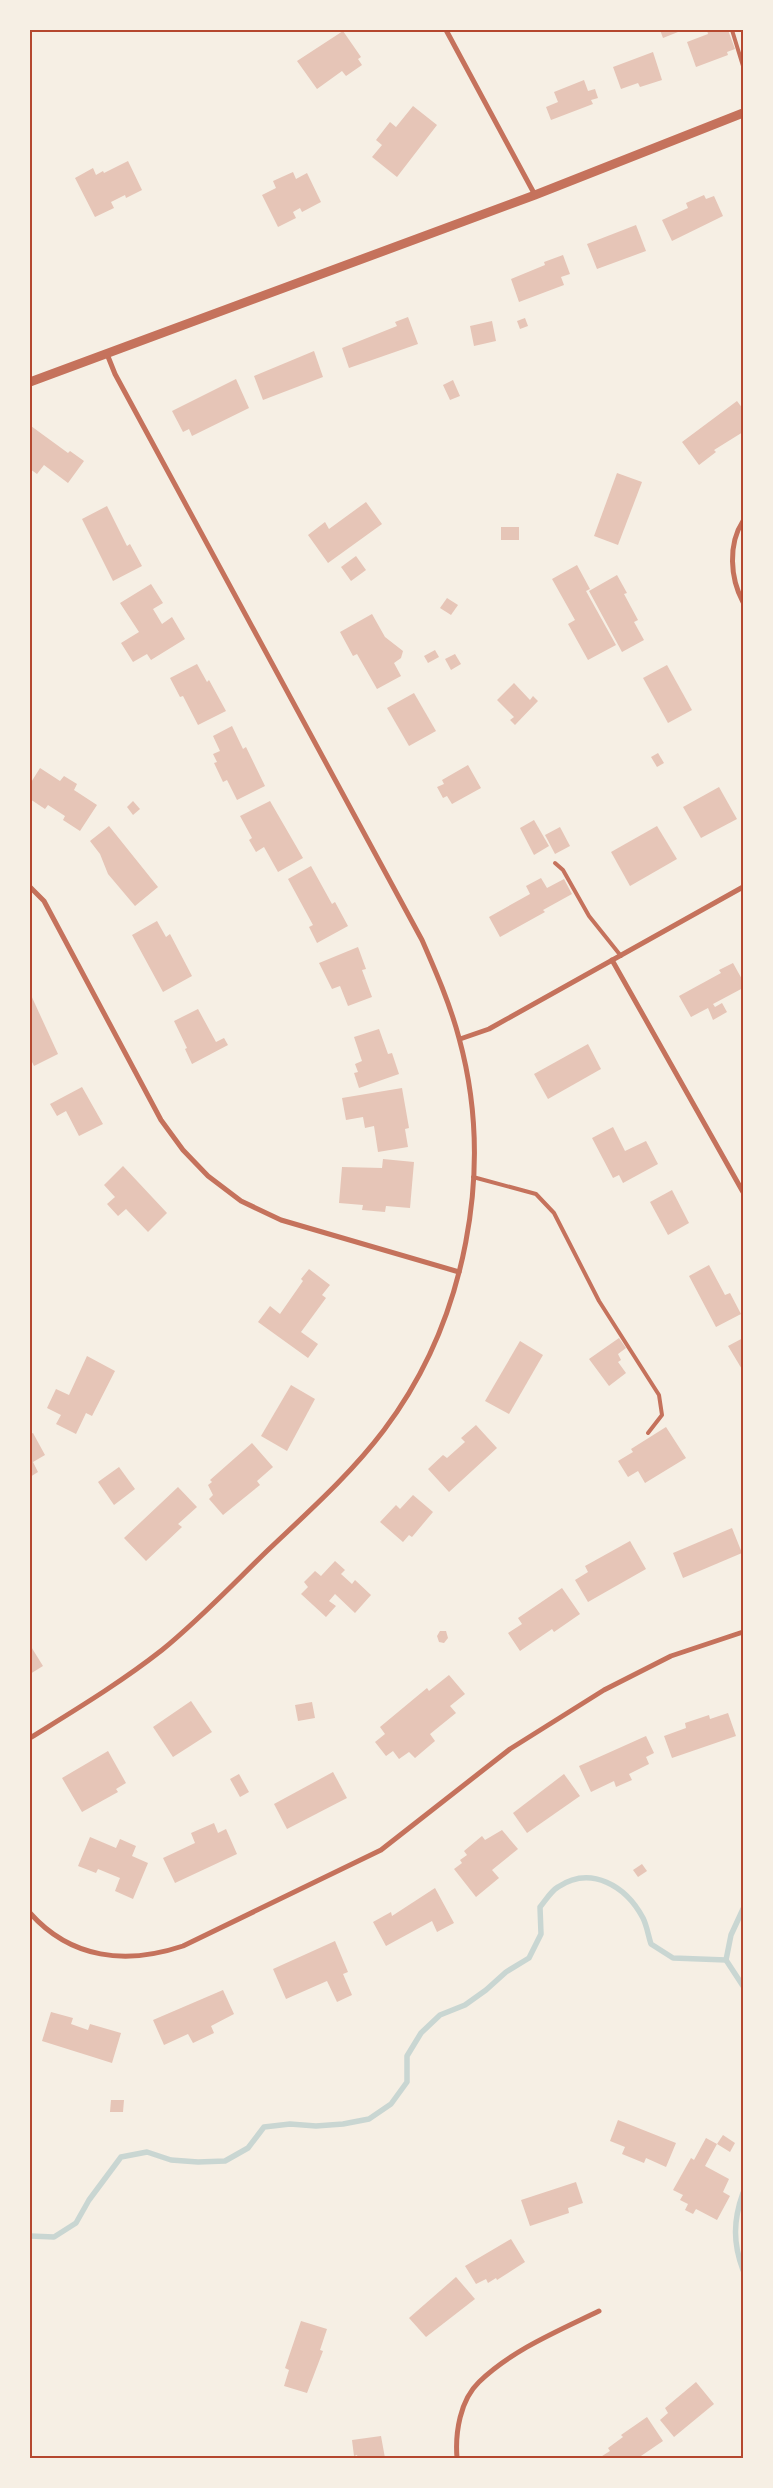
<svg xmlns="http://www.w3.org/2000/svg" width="773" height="2488" viewBox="0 0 773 2488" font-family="'Golos Text',sans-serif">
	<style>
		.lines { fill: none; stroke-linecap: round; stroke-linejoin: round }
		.stream { stroke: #c9d6d2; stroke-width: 5.5 }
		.building { fill: #e6c5b7 }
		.service { stroke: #c5725c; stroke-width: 4 }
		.minor { stroke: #c5725c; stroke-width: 5 }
		.tertiary { stroke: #c5725c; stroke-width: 9 }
		.neatline { fill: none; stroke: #b5482f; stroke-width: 2 }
	</style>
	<rect width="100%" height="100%" fill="#f6efe4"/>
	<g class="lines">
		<g class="stream">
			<polyline points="743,1909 731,1935 726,1960 743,1986"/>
			<path d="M743,2193C733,2221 733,2243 743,2270"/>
			<path d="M30,2236L54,2237L76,2223L89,2200L121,2157L147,2152L171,2160L198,2162L225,2161L248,2148L264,2127L290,2124L316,2126L343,2124L369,2119L391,2104L407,2082V2056L421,2033L440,2015L465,2005L486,1990L506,1972L529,1958L541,1934L540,1907C545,1901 551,1891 558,1887C591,1865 626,1886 643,1918C647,1926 648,1935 651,1944L673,1958L726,1960"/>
		</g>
	</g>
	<g class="building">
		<polygon points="660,30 683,30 663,38"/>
		<polygon points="707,30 728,30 735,49 727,52 728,55 696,67 687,42 708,34"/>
		<polygon points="343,31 361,57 358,59 362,65 346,76 342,71 317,89 297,61"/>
		<polygon points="653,52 662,80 640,87 638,83 621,89 613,67"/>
		<polygon points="584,80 588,91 595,89 598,98 591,100 593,104 551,120 546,107 558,102 554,92"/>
		<polygon points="413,106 437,125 397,177 372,157 382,145 376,140 390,122 396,127"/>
		<polygon points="128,161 142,190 126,198 125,195 111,202 114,208 95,217 75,178 93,168 96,175 103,171 104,173"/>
		<polygon points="293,172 296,179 307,173 321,202 302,212 300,208 293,212 296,218 278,227 262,195 276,188 273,181"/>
		<polygon points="704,195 706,199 714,196 723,216 672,241 662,220 688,208 686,203"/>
		<polygon points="636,225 646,251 597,269 587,244"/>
		<polygon points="563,255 570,274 561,277 564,285 519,302 511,279 545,265 544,262"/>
		<polygon points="408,317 418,344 349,368 342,348 397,326 395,322"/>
		<polygon points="525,318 528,326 520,329 517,321"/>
		<polygon points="492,321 496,341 474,346 470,326"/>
		<polygon points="314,351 323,377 263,400 254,376"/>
		<polygon points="236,379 249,408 192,436 189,429 183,432 172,411"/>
		<polygon points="453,380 460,396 450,400 443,385"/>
		<polygon points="737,401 743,409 743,432 714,450 716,452 699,465 682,442"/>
		<polygon points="31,426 68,453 70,451 84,461 68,483 44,465 37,474 30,469"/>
		<polygon points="617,473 642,482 618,545 594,536"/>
		<polygon points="366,502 382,524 328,563 308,535 325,522 329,529"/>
		<polygon points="107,506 127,546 130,544 142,566 113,581 82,519"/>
		<rect x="501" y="527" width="18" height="13"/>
		<polygon points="356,556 366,570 351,581 341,567"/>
		<polygon points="577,565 590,589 586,591 616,645 588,660 568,624 575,620 552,579"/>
		<polygon points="617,575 627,593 624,594 638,620 634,622 644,640 622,652 589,591"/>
		<polygon points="151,584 163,603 153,609 162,624 172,617 185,639 151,660 147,654 133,662 121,643 139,632 120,603"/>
		<polygon points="447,598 458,605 451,615 440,608"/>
		<polygon points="372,614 385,637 403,651 401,658 394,663 401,676 377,689 357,654 353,656 340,632"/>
		<polygon points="435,650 439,657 428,663 424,656"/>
		<polygon points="455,654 461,664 451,670 445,659"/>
		<polygon points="197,664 207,682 209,680 226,711 198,725 183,696 180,697 170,678"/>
		<polygon points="667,665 692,710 668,723 643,678"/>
		<polygon points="514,683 530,700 533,696 538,701 515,725 510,720 514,717 497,700"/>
		<polygon points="414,693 436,731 409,746 387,708"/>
		<polygon points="232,726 243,749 246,747 265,786 237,800 227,780 223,782 214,763 217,762 213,754 220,751 213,736"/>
		<polygon points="658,753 664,763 657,767 651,757"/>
		<polygon points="468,765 481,788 452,804 447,796 443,798 437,787 444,784 442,780"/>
		<polygon points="40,768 60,781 64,776 77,784 74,790 97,805 80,831 63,820 65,816 48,805 45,809 30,799 30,784"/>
		<polygon points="719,787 737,819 701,838 683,807"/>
		<polygon points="133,801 140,809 133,815 127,807"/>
		<polygon points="270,801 303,858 278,872 264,847 256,852 249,840 252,838 240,816"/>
		<polygon points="534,820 549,846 534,855 520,828"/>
		<polygon points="109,826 158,887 135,906 108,874 100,854 90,841"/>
		<polygon points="657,826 677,859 630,886 611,852"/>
		<polygon points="560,827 570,846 555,854 545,835"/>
		<polygon points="311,866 332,904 335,902 348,926 317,943 309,927 313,925 288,879"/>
		<polygon points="541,878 547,888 564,879 572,894 543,910 545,912 500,937 489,917 530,894 526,886"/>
		<polygon points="157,921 166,937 170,934 192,976 163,992 132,935"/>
		<polygon points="358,947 366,969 362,970 372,997 348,1006 340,986 332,989 319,963"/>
		<polygon points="733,963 743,981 743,988 713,1004 715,1007 722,1003 727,1012 713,1020 708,1008 691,1017 679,996 721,973 719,970"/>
		<polygon points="30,993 58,1054 34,1066 30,1058"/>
		<polygon points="198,1009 216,1042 224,1038 228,1045 192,1064 185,1049 187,1048 174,1021"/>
		<polygon points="379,1029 388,1054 392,1053 399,1074 359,1088 354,1073 358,1072 355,1064 362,1061 354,1037"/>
		<polygon points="588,1044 601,1069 548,1099 534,1074"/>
		<polygon points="82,1087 103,1124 79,1136 66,1111 57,1116 50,1104"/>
		<polygon points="402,1088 409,1128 405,1129 408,1147 378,1152 374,1126 365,1128 363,1117 346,1120 342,1098"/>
		<polygon points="613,1127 625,1151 646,1141 658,1164 623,1183 619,1175 613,1178 592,1138"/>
		<polygon points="383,1159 414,1162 410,1208 386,1206 385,1212 362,1210 363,1205 339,1203 342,1167 382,1168"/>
		<polygon points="123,1166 167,1213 148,1232 126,1209 118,1216 107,1204 115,1197 104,1185"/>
		<polygon points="672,1190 689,1223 668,1235 650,1202"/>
		<polygon points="709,1265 725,1295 730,1293 741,1314 716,1327 689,1276"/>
		<polygon points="309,1269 330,1285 322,1295 326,1298 301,1332 318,1344 308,1358 258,1322 270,1306 280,1314 303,1281 301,1279"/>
		<polygon points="619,1338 626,1348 618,1354 621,1360 618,1362 626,1373 609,1386 589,1359"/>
		<polygon points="743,1338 743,1371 728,1346"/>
		<polygon points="520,1341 543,1355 509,1414 485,1401"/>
		<polygon points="87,1356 115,1371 92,1416 86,1413 76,1434 56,1424 61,1415 47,1408 56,1389 69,1395"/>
		<polygon points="291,1385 315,1399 287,1451 261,1436"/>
		<polygon points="476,1425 497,1448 449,1492 428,1469 443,1455 447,1458 465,1442 461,1438"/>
		<polygon points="666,1427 686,1458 645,1483 638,1471 628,1477 618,1461 633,1452 631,1449"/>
		<polygon points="33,1433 45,1455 33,1462 38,1472 30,1477 30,1434"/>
		<polygon points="252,1443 273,1467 257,1481 260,1485 223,1515 209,1499 213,1495 208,1485 212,1482 210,1480"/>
		<polygon points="119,1467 135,1489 114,1505 98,1482"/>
		<polygon points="178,1487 197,1507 178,1524 182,1527 146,1561 124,1538"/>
		<polygon points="413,1495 433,1512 412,1537 409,1535 403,1542 380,1522 396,1505 400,1509"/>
		<polygon points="732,1528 742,1553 683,1578 673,1553"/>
		<polygon points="630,1541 646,1569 588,1602 575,1580 588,1572 585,1566"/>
		<polygon points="335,1561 345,1570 341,1574 352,1584 355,1580 371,1595 355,1613 335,1594 329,1601 336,1606 326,1617 301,1594 308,1587 304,1582 315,1571 321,1576"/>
		<polygon points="562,1588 580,1614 554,1632 552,1629 520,1651 508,1633 522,1624 518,1618"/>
		<polygon points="440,1631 446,1631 448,1638 444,1643 439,1642 437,1636"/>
		<polygon points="30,1645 43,1666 30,1674"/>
		<polygon points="449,1675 465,1694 450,1706 456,1713 430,1734 435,1741 415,1758 409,1752 399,1759 393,1751 386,1756 375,1742 385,1734 380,1727 427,1688 429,1691"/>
		<polygon points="191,1701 212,1732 173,1757 153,1727"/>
		<polygon points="312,1702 315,1718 298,1721 295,1705"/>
		<polygon points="728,1713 736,1736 672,1758 664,1736 686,1728 685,1723 709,1715 710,1719"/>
		<polygon points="646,1736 654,1753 646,1757 649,1764 629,1774 632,1780 616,1787 614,1781 591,1792 579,1766"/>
		<polygon points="108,1751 126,1783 116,1789 118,1792 82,1812 62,1778"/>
		<polygon points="333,1772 347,1798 287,1829 274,1804"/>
		<polygon points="239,1774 249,1792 240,1797 230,1779"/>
		<polygon points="564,1774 580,1796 527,1833 513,1813"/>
		<polygon points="214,1823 218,1833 226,1829 237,1854 175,1883 163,1858 195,1843 191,1833"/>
		<polygon points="502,1830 518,1849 492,1870 499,1878 476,1897 454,1869 462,1863 460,1860 467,1855 464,1851 482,1836 485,1840"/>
		<polygon points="90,1837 116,1848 120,1839 136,1846 132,1856 148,1863 133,1899 115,1891 120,1878 98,1869 96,1873 78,1866"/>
		<polygon points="642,1864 647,1871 638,1877 633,1870"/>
		<polygon points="435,1888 454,1923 437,1932 432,1921 386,1946 373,1922 391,1912 392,1916"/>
		<polygon points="335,1941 348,1972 343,1974 352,1995 337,2002 327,1981 286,1999 273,1969"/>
		<polygon points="223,1990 234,2014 211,2026 214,2033 193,2043 188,2034 164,2045 153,2020"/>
		<polygon points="51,2012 73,2018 71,2024 88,2030 90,2024 121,2033 112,2063 42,2041"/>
		<polygon points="111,2100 124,2100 123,2112 110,2112"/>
		<polygon points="618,2120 676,2143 666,2167 646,2158 644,2163 622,2154 625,2147 610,2141"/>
		<polygon points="723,2135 735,2143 730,2152 717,2144"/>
		<polygon points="706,2138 717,2144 705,2166 729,2179 723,2192 730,2196 717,2220 696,2209 693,2214 685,2210 688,2204 680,2200 683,2195 673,2190 691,2158 694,2160"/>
		<polygon points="576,2182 583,2203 568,2208 569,2213 530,2226 521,2200"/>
		<polygon points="511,2239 525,2262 497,2280 496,2278 488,2283 486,2279 476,2284 465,2266"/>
		<polygon points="456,2277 475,2299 426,2337 409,2318"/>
		<polygon points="301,2321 327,2329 320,2350 323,2351 307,2393 284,2386 289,2370 285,2368"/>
		<polygon points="696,2382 714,2404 674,2437 660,2420 668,2413 665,2408"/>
		<polygon points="647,2417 663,2441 638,2458 599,2458 610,2451 608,2448 623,2437 621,2435"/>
		<polygon points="381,2436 385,2458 358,2458 357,2455 354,2456 352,2440"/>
	</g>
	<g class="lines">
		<g class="service">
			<polyline points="732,30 743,66"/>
			<polyline points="555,863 563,870 589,916 621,956"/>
			<polyline points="473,1177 536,1194 554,1213 599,1301 659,1395 662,1415 648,1433"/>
		</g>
		<g class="minor">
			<polyline points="446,30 535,195"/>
			<path d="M743,521C728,544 730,578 743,602"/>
			<polyline points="30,887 44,901 161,1120 183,1150 208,1176 241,1201 281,1220 459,1272"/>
			<polyline points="612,960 743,1192"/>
			<polyline points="460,1039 489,1029 743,887"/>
			<path d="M30,1738C75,1710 120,1683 162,1650C199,1620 233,1584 267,1551C308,1512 350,1475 384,1430C466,1321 495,1169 459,1038C450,1004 436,972 422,940L115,374L107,354"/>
			<path d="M30,1913C71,1959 126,1965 183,1946L381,1850L510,1749L604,1690L671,1656L743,1632"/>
			<path d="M457,2458C455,2433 460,2400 479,2382C512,2350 558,2331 599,2311"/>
		</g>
		<polyline class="tertiary" points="30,382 535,195 743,113"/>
	</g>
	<rect width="773" height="2488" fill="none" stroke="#f6efe4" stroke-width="62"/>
	<rect x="31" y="31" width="711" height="2426" class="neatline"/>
</svg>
